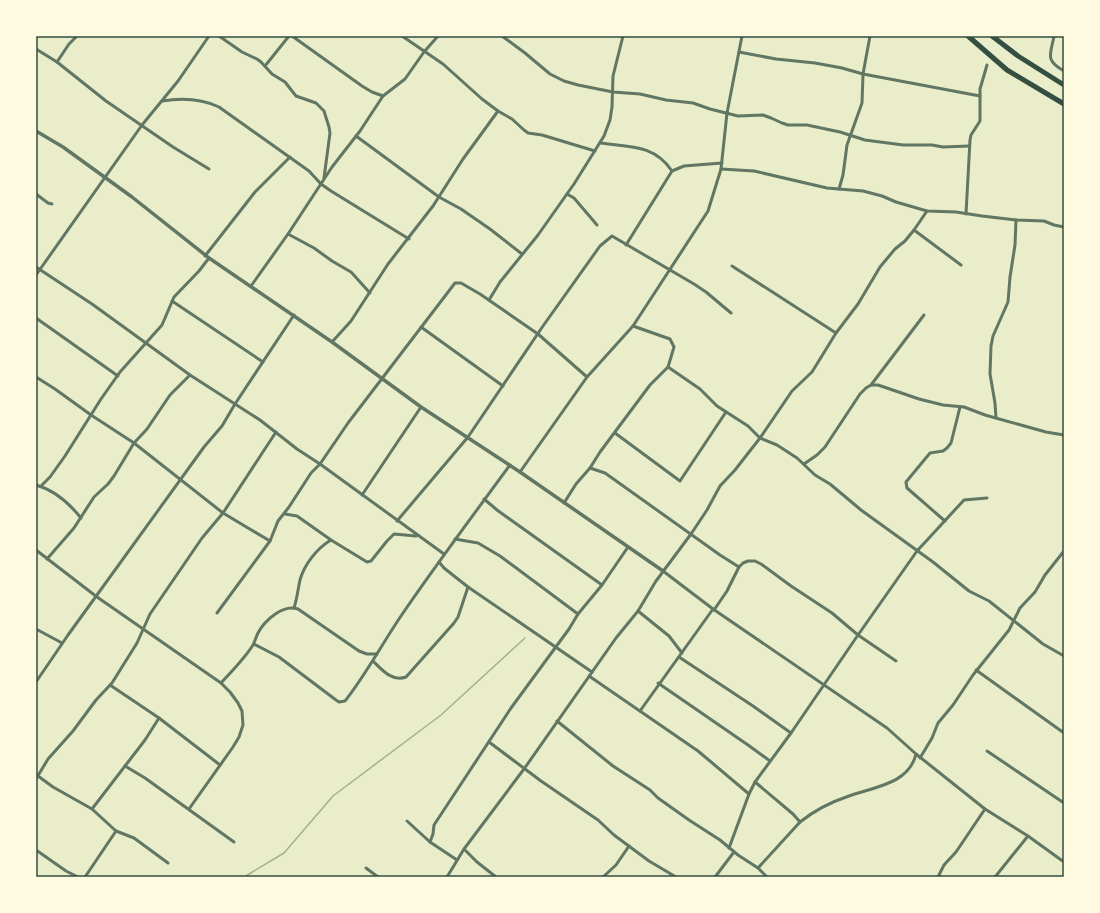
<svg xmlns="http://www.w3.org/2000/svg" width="1100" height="913" viewBox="0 0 1100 913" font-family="'Noto Serif',serif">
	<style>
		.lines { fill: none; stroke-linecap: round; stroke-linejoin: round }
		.stream { stroke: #a3b18a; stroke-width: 1.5 }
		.minor { stroke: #617663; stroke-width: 3 }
		.tertiary { stroke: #617663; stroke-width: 3.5 }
		.trunk { stroke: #344e41; stroke-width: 5 }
		.neatline { fill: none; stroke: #344e41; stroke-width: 1.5 }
	</style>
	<rect width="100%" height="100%" fill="#e9edc9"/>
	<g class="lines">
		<polyline class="stream" points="244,877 284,853 333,796 441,715 525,638"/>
		<g class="minor">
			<polyline points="219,36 242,52 257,59 261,62 272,74 285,82 296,96 316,103 324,111 329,127 330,133 324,178"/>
			<polyline points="292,36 362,86 372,92 383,96"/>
			<polyline points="402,36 443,64 482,99 498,111 512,119 524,130 528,133 542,135 595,151"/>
			<polyline points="502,36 525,53 550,74 564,81 578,85 613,92 640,94 666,100 693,103 710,109 738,116 763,115 771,118 782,123 788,125 807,125 840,132 865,140 903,145 932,145 943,147 969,146"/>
			<path d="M1054,36C1051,54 1044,60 1064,71"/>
			<polyline points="36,49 57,62 106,101 173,147 209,169"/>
			<polyline points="739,52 776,59 815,63 842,68 863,74 980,96"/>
			<polyline points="57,62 69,44 77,36"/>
			<polyline points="265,66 289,36"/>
			<path d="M162,101C181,98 202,99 219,107L309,171L321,184L331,191L409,239"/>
			<polyline points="356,136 439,197 461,209 490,229 522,254"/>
			<path d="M600,143C629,147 654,144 672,171"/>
			<polyline points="721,169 754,171 827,188 863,191 882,196 896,202 927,211 956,212 982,216 1016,220 1044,221 1054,225 1064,227"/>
			<polyline points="839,189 843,175 847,145 862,103 863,74 870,36"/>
			<polyline points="36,194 48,203 52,204"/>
			<polyline points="567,194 574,198 597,225"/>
			<polyline points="966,214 970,140 971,135 980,121 980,89 987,65"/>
			<polyline points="914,230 961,265"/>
			<polyline points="288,234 314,248 332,261 351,272 370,293"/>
			<polyline points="626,245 672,171 684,166 722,163"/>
			<polyline points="205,256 255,192 290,157"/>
			<polyline points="732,266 836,333"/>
			<polyline points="36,267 92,304 190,375 260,420 297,449 320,464 444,554"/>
			<polyline points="36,275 142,125 178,81 209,36"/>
			<polyline points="251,286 288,234 332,167 360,131 383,96 405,79 424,52 438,36"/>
			<polyline points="489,300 500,282 538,235 574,184 604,136 610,120 612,107 613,76 623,36"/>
			<polyline points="172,301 263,362"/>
			<polyline points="36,318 118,376"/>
			<polyline points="421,327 503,386"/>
			<polyline points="332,342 351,321 388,264 433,206 463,159 498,111"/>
			<polyline points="668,367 700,389 717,406 748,426 760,438 777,445 797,458 815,475 830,484 861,510 933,562 969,591 989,601 1043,644 1064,656"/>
			<polyline points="36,377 55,389 91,415 134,443 223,513 270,541 278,521 289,507 311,473 320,464 348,423 455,283 461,283 480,294 538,334 587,377"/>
			<polyline points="871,385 878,385 919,399 943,405 964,407 985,415 1046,432 1064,435"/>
			<polyline points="996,418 995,403 990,374 991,346 993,336 1008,302 1010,277 1015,245 1016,220"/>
			<polyline points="615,433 680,481 726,412"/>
			<polyline points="804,464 817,455 825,447 860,394 866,388 871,385 924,315"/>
			<polyline points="590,468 605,473 720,555 739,567"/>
			<polyline points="520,472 587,377 633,326 708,211 721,169 727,113 742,36"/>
			<path d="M36,485C54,490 69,503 81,518"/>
			<polyline points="41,486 50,477 65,456 101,399 120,372 162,325 174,297 199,271 209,258"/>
			<polyline points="362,495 421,407"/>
			<polyline points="484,499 497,510 602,585"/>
			<polyline points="564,503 576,484 590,468 600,452 650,385 668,367 674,347 670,339 633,326"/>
			<polyline points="285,514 297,516 331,540 367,562 371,561 387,541 394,534 416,536"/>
			<polyline points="397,521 468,437 543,326 600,246 612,236 694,284 706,292 731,313"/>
			<polyline points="945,521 907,488 906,482 930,453 943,451 947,448 951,443 960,407"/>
			<polyline points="455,539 478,543 500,556 578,614"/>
			<polyline points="36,550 97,597 221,683 230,692 238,703 242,711 243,725 239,737 233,747 189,809"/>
			<polyline points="47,559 74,528 94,497 108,484 114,476 134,443 147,429 170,395 190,375"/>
			<polyline points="439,562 444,568 468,587 592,672"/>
			<polyline points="663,571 713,609 887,728 916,754 985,809 1028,836 1064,862"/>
			<path d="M294,608C297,599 298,589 300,580C304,565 317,548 331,540"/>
			<polyline points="714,610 727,591 739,567 743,563 748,561 755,561 761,564 791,586 832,613 858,635 896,661"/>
			<polyline points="638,611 669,636 682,653"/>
			<polyline points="217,613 270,541"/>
			<polyline points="36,629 62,643"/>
			<path d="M254,644L279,657L336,700L339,702L345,701C367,673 383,642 403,613C438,562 474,514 510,465"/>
			<polyline points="679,657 753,706 791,733"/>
			<path d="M373,661C382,670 392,682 406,677L454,623L458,617L468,587"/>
			<polyline points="976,670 1064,733"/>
			<polyline points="589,676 698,751 749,794"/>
			<polyline points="36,682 68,635 204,447 222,426 235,404 294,315"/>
			<path d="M221,683C232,671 245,658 253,645C255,641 256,637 258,633C265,620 283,604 298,609L359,651L367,654H377"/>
			<polyline points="658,683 748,745 770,761"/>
			<polyline points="110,685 159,718 220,765"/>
			<polyline points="640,711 713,609"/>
			<polyline points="557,721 613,766 650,790 658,798 689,820 720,840 738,855 758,868 767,877"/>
			<polyline points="489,742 541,781 598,820 614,835 649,861 676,877"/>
			<polyline points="987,751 1064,803"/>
			<polyline points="920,758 932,738 938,723 953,705 973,675 1009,630 1020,608 1035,592 1045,575 1064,551"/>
			<polyline points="125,766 145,778 234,842"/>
			<polyline points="38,776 53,787 92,809 116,831 134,838 168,863"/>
			<polyline points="36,779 48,759 73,731 96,700 112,683 137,643 150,614 202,538 223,513 276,432"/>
			<polyline points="755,782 793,814 800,822"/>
			<polyline points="92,809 145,740 159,718"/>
			<polyline points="407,821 430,842 457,860"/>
			<polyline points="430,842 433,834 434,825 511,708 569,629 578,614 602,585 628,547"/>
			<polyline points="729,848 749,794 755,782 791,733 858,635 917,551 964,500 987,498"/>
			<polyline points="464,849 477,862 496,877"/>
			<polyline points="36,850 66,871 78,877"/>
			<polyline points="366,868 378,877"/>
			<path d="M758,868L800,822C815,810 831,802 849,796C874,787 909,784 916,754"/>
			<polyline points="85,877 116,831"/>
			<polyline points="447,877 464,849 524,769 616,638 638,611 656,581 691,534 707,510 720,486 735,470 760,438 792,391 812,372 836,333 858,304 880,267 895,249 905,241 914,230 927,211"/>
			<polyline points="603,877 616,865 629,846"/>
			<polyline points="715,877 734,852"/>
			<polyline points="938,877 944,865 956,852 985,809"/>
			<polyline points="995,877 1028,836"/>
		</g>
		<polyline class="tertiary" points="36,131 63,147 132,197 209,258 332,342 421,407 520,472 663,571"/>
		<g class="trunk">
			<polyline points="968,36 1007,70 1064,104"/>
			<polyline points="992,36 1018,56 1064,85"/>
		</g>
	</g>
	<rect width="1100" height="913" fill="none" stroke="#fefae0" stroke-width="74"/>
	<rect x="37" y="37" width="1026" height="839" class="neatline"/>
</svg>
